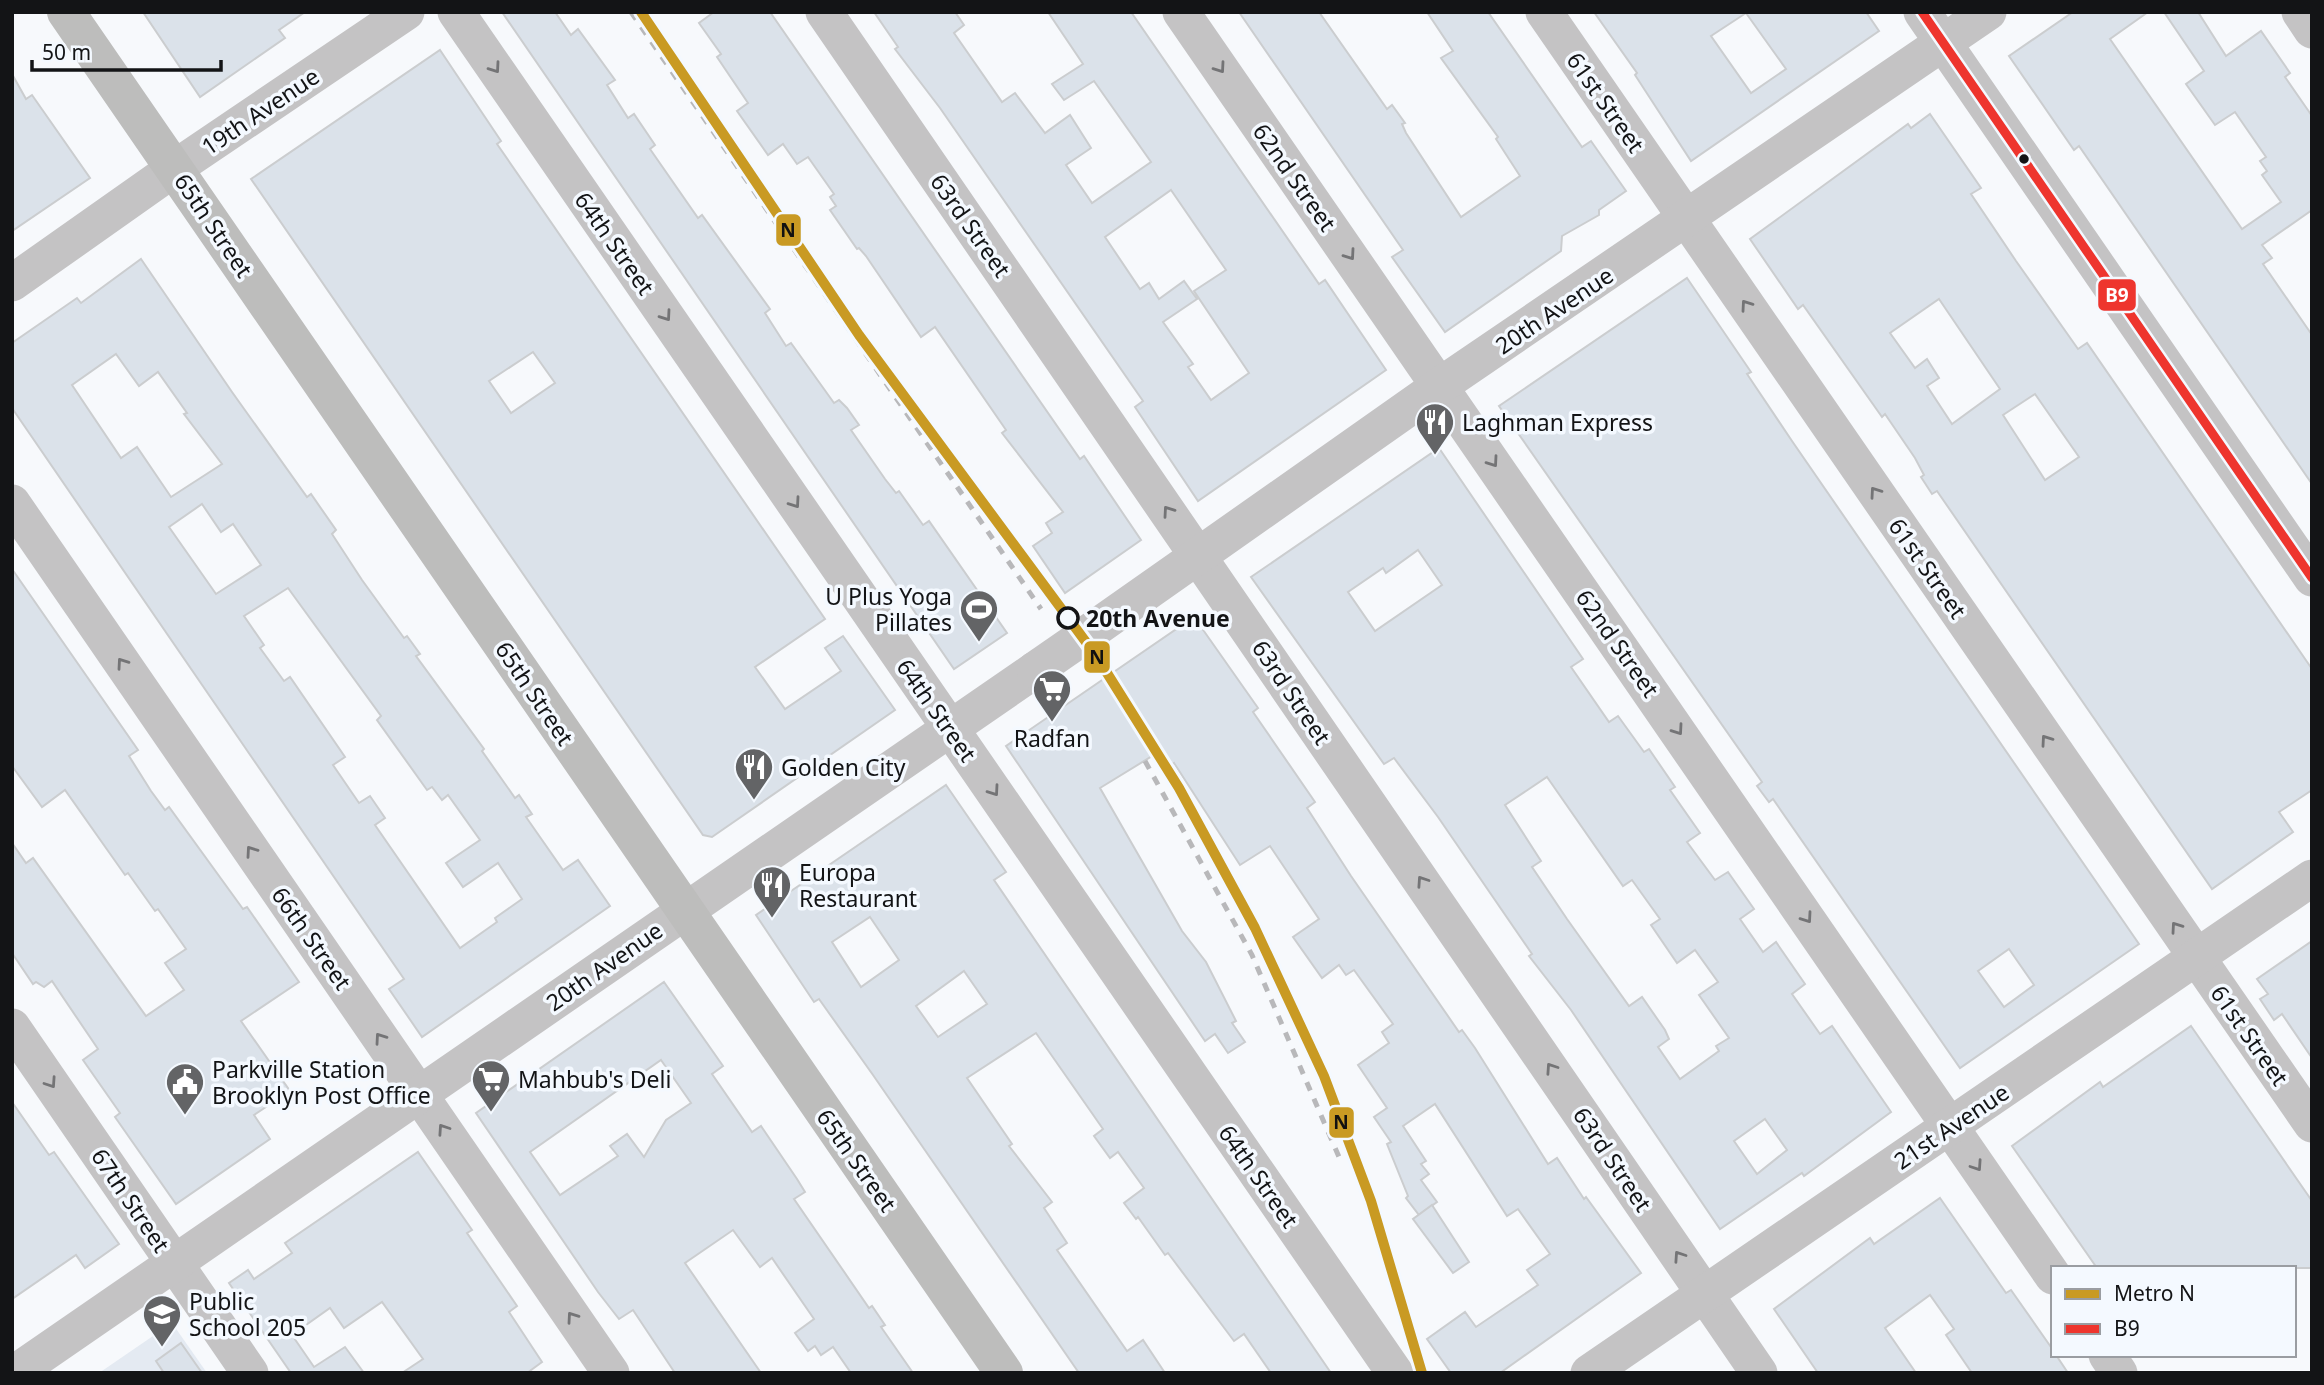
<svg xmlns="http://www.w3.org/2000/svg" width="2324" height="1385" viewBox="0 0 2324 1385" font-family="'Noto Sans',sans-serif">
	<style>
		.built { fill: #e4eaf2 }
		.building { fill: #dbe2ea; stroke: #cbcdcf; stroke-width: 2; fill-rule: evenodd }
		.lines { fill: none; stroke-linecap: round; stroke-linejoin: round }
		.minor { stroke: #c4c3c4; stroke-width: 37 }
		.major { stroke: #bdbdbc; stroke-width: 38 }
		.rail { stroke: #b8b8ba; stroke-width: 5; stroke-dasharray: 9 9; stroke-linecap: butt }
		.minor-bridge { stroke: #c4c3c4; stroke-width: 37 }
		.bus-1-casing { stroke: #f4f9ff; stroke-width: 14 }
		.bus-1 { stroke: #ee352e; stroke-width: 9 }
		.metro-1-casing { stroke: #f4f9ff; stroke-width: 16 }
		.metro-1 { stroke: #c99a23; stroke-width: 10 }
		.oneway { stroke: #747476 }
		.bus-dot { fill: #131416; stroke: #f4f9ff; stroke-width: 2.5 }
		.stop-dot { fill: #f4f9ff; stroke: #131416; stroke-width: 3.5 }
		.labels { text-anchor: middle; dominant-baseline: central; stroke-width: 7; stroke-linejoin: round; paint-order: stroke }
		.street-label { font-size: 23px; fill: #131416; stroke: #f4f9ff }
		.poi-label { font-size: 23px; fill: #131416; stroke: #f4f9ff; text-anchor: start }
		.stop-label { font-size: 23px; font-weight: bold; fill: #131416; stroke: #f4f9ff; text-anchor: start }
		.line-badge { stroke: #f4f9ff; stroke-width: 2.5 }
		.badge-label { font-size: 19px; text-anchor: middle; font-weight: bold; fill: #fff }
		.pale-badge-label { font-size: 19px; text-anchor: middle; font-weight: bold; fill: #111 }
	</style>
	<rect width="100%" height="100%" fill="#f7f9fc"/>
	<polygon class="built" points="172,1323 207,1373 99,1373"/>
	<g class="building">
		<polygon points="143,12 305,12 279,30 285,38 200,97"/>
		<polygon points="502,12 555,12 571,35 578,29 615,80 607,85 628,118 634,114 655,145 650,149 698,218 702,215 770,309 765,313 786,346 791,343 834,403 839,400 847,408 859,425 851,430 885,479 896,493 899,491 923,525 929,521 1007,633 954,669"/>
		<polygon points="714,12 770,12 1080,459 1084,456 1141,540 1065,593 1033,546 1052,533 1046,523 1063,512 1002,433 1006,430 935,327 921,337 866,256 859,248 857,249 830,210 836,206 830,197 834,194 808,157 797,164 783,144 768,155 737,111 748,103 717,57 721,54 699,23"/>
		<path d="M874,12H955L964,25L954,33L1002,102L1015,93L1045,133L1070,115L1091,148L1066,165L1092,203L1151,162L1094,81L1064,100L1052,84L1083,64L1048,12H1131L1319,284L1325,280L1386,370L1198,501L1135,407L1143,401L940,108L895,49L898,47ZM1171,190L1226,270L1194,291L1249,373L1211,400L1188,367L1193,364L1163,322L1197,299L1184,281L1159,299L1149,283L1140,289L1105,237Z"/>
		<polygon points="1239,12 1319,12 1387,109 1392,105 1405,123 1402,124 1406,133 1461,217 1520,176 1496,139 1498,137 1441,58 1453,51 1427,12 1488,12 1582,147 1591,141 1626,191 1599,210 1599,215 1562,236 1561,251 1445,332 1392,257 1403,250"/>
		<path d="M1594,12H1866L1879,31L1691,161L1635,75L1637,73ZM1746,13L1786,69L1751,93L1711,36Z"/>
		<polygon points="2073,12 2148,12 2110,39 2242,229 2281,202 2262,175 2267,171 2260,161 2266,157 2235,112 2215,125 2186,84 2204,71 2164,12 2198,12 2226,56 2261,31 2290,73 2285,77 2312,116 2312,210 2262,245 2272,258 2263,264 2312,335 2312,484 2079,146 2074,150 2009,56"/>
		<path d="M440,50L501,141L497,144L825,619L755,667L785,709L841,671L825,648L843,636L895,710L712,837L703,835L251,179ZM533,352L555,383L511,413L489,381Z"/>
		<polygon points="12,74 26,99 32,95 90,178 12,231"/>
		<path d="M1930,114L1981,188L1971,194L2016,261L2078,349L2087,343L2312,669V790L2279,812L2293,832L2212,889L1937,491L1932,494L1921,477L1924,475L1915,458L1885,414L1882,417L1803,305L1798,309L1750,239L1908,124L1911,128ZM1939,299L2000,389L1952,424L1927,386L1939,378L1927,359L1915,368L1890,333ZM2035,394L2079,457L2045,480L2003,415Z"/>
		<path d="M141,259L232,392L307,497L311,494L336,530L332,534L362,580L404,638L407,636L420,654L416,656L484,749L482,751L515,798L519,795L532,814L526,817L563,870L578,860L610,906L422,1037L389,989L404,979L12,408V343L77,298L81,303ZM116,354L139,386L158,372L187,413L184,414L222,464L171,497L137,447L121,458L72,385ZM202,504L221,532L233,524L261,565L216,594L169,527ZM288,588L381,716L377,720L427,790L432,787L442,800L448,795L480,840L446,863L463,887L498,863L522,899L495,918L497,922L460,948L375,825L385,818L370,796L359,803L333,765L345,757L290,677L284,681L260,648L264,645L244,616Z"/>
		<path d="M1687,278L1751,372L1747,374L1792,441L2139,944L1960,1068L1773,799L1769,802L1757,786L1762,782L1499,406ZM2009,949L2034,985L2004,1007L1978,971Z"/>
		<path d="M1439,448L1583,659L1571,667L1609,722L1618,716L1644,752L1649,749L1675,787L1670,790L1700,833L1687,842L1715,880L1728,872L1754,909L1740,919L1763,952L1776,942L1805,984L1792,994L1820,1034L1832,1026L1891,1112L1804,1176L1802,1173L1720,1229L1571,1010L1529,956L1532,954L1438,817L1394,758L1384,764L1251,577ZM1418,550L1442,585L1375,631L1348,592L1383,568L1386,573ZM1547,777L1623,886L1632,880L1660,919L1651,925L1677,963L1695,950L1718,982L1699,995L1729,1038L1716,1046L1719,1051L1680,1079L1658,1047L1669,1039L1665,1030L1642,997L1629,1006L1567,919L1532,867L1541,861L1505,805ZM1765,1119L1787,1150L1757,1174L1734,1141Z"/>
		<polygon points="12,569 138,750 129,756 151,791 165,810 169,807 243,909 247,907 299,982 241,1021 290,1091 254,1115 270,1139 176,1204 115,1117 120,1113 83,1060 98,1049 52,981 44,987 36,982 33,984 12,953 12,843 26,863 33,858 146,1016 184,990 165,963 186,949 158,909 155,911 128,873 125,875 65,790 42,807 12,766"/>
		<polygon points="1194,617 1258,708 1253,712 1315,802 1307,808 1351,876 1459,1032 1462,1030 1475,1048 1548,1164 1557,1158 1584,1199 1586,1197 1641,1273 1500,1373 1451,1373 1427,1339 1465,1312 1476,1327 1538,1285 1527,1270 1550,1254 1518,1209 1507,1216 1435,1104 1403,1126 1426,1161 1421,1164 1429,1174 1421,1180 1437,1202 1419,1215 1406,1198 1408,1196 1387,1144 1391,1142 1374,1117 1387,1108 1358,1065 1389,1043 1382,1032 1393,1024 1354,970 1346,975 1339,965 1322,978 1293,937 1319,919 1270,846 1240,865 1174,763 1171,765 1162,750 1100,788 1182,931 1206,962 1236,1021 1232,1023 1245,1042 1228,1053 1215,1034 1205,1041 1006,746"/>
		<path d="M946,785L1006,872L994,880L1331,1373H1271L1244,1334L1234,1341L1168,1253L1165,1255L1138,1217L1136,1219L1124,1203L1144,1188L1118,1152L1110,1158L1094,1136L1103,1129L1036,1033L967,1078L1012,1144L1009,1146L1052,1202L1044,1208L1067,1243L1057,1250L1127,1351L1143,1340L1165,1373H1079L873,1075L819,999L814,1002L756,915ZM870,917L899,960L861,987L832,942ZM964,971L987,1004L938,1037L916,1006Z"/>
		<polygon points="2312,941 2312,1058 2282,1014 2274,1020 2260,999 2268,994 2257,979"/>
		<path d="M664,982L723,1066L712,1074L752,1132L761,1126L797,1179L805,1192L794,1199L869,1308L872,1306L885,1325L881,1327L913,1373H851L833,1347L821,1355L815,1346L808,1351L795,1333L814,1319L772,1258L760,1267L733,1230L685,1263L761,1373H675L633,1310L619,1319L598,1292L476,1113ZM661,1060L691,1103L666,1120L644,1157L627,1134L610,1146L618,1156L560,1195L530,1152Z"/>
		<polygon points="2191,1026 2312,1201 2312,1268 2097,1268 2012,1146 2100,1082 2103,1087"/>
		<polygon points="12,1102 49,1155 54,1152 119,1244 85,1268 76,1255 12,1299"/>
		<polygon points="418,1152 472,1230 467,1233 517,1306 509,1312 542,1362 527,1373 402,1373 423,1359 382,1302 344,1328 330,1308 292,1335 314,1367 345,1347 364,1373 291,1373 229,1283 248,1270 254,1279 292,1253 285,1243"/>
		<polygon points="1940,1198 2006,1293 2011,1290 2053,1350 2053,1355 2056,1355 2068,1373 1972,1373 1946,1335 1954,1329 1930,1295 1885,1328 1916,1373 1818,1373 1774,1309 1870,1238 1874,1244"/>
		<polygon points="1432,1205 1469,1262 1453,1273 1413,1219"/>
		<polygon points="181,1343 202,1373 164,1373 156,1361"/>
	</g>
	<g class="lines">
		<g class="minor">
			<polyline points="456,12 1395,1373"/>
			<polyline points="824,12 1759,1373"/>
			<polyline points="1181,12 2053,1276"/>
			<polyline points="1544,12 2312,1124"/>
			<polyline points="1922,12 2312,578"/>
			<polyline points="2300,12 2312,30"/>
			<polyline points="12,283 175,168 406,12"/>
			<polyline points="12,503 611,1373"/>
			<polyline points="1087,634 1441,385 1988,12"/>
			<polyline points="12,1027 250,1373"/>
			<polyline points="2107,1355 2119,1373"/>
			<polyline points="15,1373 1035,670"/>
			<polyline points="1589,1373 2312,878"/>
		</g>
		<polyline class="major" points="66,12 1004,1373"/>
		<g class="rail">
			<polyline points="631,12 1041,609"/>
			<polyline points="1145,761 1252,955 1339,1157"/>
		</g>
		<polyline class="minor-bridge" points="1035,670 1087,634"/>
		<g class="bus-1-casing">
			<polyline id="bus-1" points="1922,12 2312,578"/>
		</g>
		<use href="#bus-1" class="bus-1"/>
		<g class="metro-1-casing">
			<polyline id="metro-1" points="641,12 859,335 1097,657 1179,788 1255,928 1324,1076 1371,1201 1422,1373"/>
		</g>
		<use href="#metro-1" class="metro-1"/>
	</g>
	<defs><path id="oneway-chevron" d="M-2-3.5L2.5 0L-2 3.5" fill="none" stroke-width="1.6" stroke-linecap="round" stroke-linejoin="round" transform="scale(1.75)"/></defs>
	<g class="oneway">
		<use href="#oneway-chevron" transform="translate(495 68) rotate(55)"/>
		<use href="#oneway-chevron" transform="translate(1220 68) rotate(55)"/>
		<use href="#oneway-chevron" transform="translate(1350 255) rotate(55)"/>
		<use href="#oneway-chevron" transform="translate(1746 305) rotate(-125)"/>
		<use href="#oneway-chevron" transform="translate(666 316) rotate(55)"/>
		<use href="#oneway-chevron" transform="translate(1493 462) rotate(55)"/>
		<use href="#oneway-chevron" transform="translate(1875 492) rotate(-125)"/>
		<use href="#oneway-chevron" transform="translate(795 503) rotate(55)"/>
		<use href="#oneway-chevron" transform="translate(1168 511) rotate(-125)"/>
		<use href="#oneway-chevron" transform="translate(122 663) rotate(-125)"/>
		<use href="#oneway-chevron" transform="translate(1678 730) rotate(55)"/>
		<use href="#oneway-chevron" transform="translate(2046 740) rotate(-125)"/>
		<use href="#oneway-chevron" transform="translate(994 791) rotate(55)"/>
		<use href="#oneway-chevron" transform="translate(251 851) rotate(-125)"/>
		<use href="#oneway-chevron" transform="translate(1422 881) rotate(-124)"/>
		<use href="#oneway-chevron" transform="translate(1807 918) rotate(55)"/>
		<use href="#oneway-chevron" transform="translate(2176 927) rotate(-125)"/>
		<use href="#oneway-chevron" transform="translate(380 1038) rotate(-125)"/>
		<use href="#oneway-chevron" transform="translate(1551 1068) rotate(-124)"/>
		<use href="#oneway-chevron" transform="translate(51 1083) rotate(56)"/>
		<use href="#oneway-chevron" transform="translate(443 1129) rotate(-124)"/>
		<use href="#oneway-chevron" transform="translate(1977 1166) rotate(56)"/>
		<use href="#oneway-chevron" transform="translate(1679 1256) rotate(-124)"/>
		<use href="#oneway-chevron" transform="translate(572 1317) rotate(-125)"/>
	</g>
	<defs>
		<g id="restaurant-pin" transform="scale(2.0125)"><path d="M0 17L-7.5 6A9.5 9.5 0 1 1 7.5 6Z" fill="#636466" stroke="#f4f9ff"/><path d="M-5-6h1v4h1v-4h1v4h1v-4h1v5L-1.5 .5V6h-2V.5L-5-1ZM5-6V6H3V1.5H1.5Q1.5-4 5-6Z" fill="#fff"/></g>
		<g id="stadium-pin" transform="scale(2.0125)"><path d="M0 17L-7.5 6A9.5 9.5 0 1 1 7.5 6Z" fill="#636466" stroke="#f4f9ff"/><path d="M0-5a6.5 5 0 1 0 0 10a6.5 5 0 1 0 0-10ZM-3.5-1.8h7v3.6h-7Z" fill="#fff"/></g>
		<g id="supermarket-pin" transform="scale(2.0125)"><path d="M0 17L-7.5 6A9.5 9.5 0 1 1 7.5 6Z" fill="#636466" stroke="#f4f9ff"/><path d="M-6-5.5h2.5l.6 2H6L4.5 2H-2.5L-4.4-4H-6ZM-1.5 3.2a1.3 1.3 0 1 0 .1 0ZM3 3.2a1.3 1.3 0 1 0 .1 0Z" fill="#fff"/></g>
		<g id="civic-pin" transform="scale(2.0125)"><path d="M0 17L-7.5 6A9.5 9.5 0 1 1 7.5 6Z" fill="#636466" stroke="#f4f9ff"/><path d="M-.6-6.5H3V-4.5H.6V-3L4-1V1h2V6H-6V1h2V-1L-.6-3ZM-1.2 2.5V6h2.4V2.5Z" fill="#fff"/></g>
		<g id="school-pin" transform="scale(2.0125)"><path d="M0 17L-7.5 6A9.5 9.5 0 1 1 7.5 6Z" fill="#636466" stroke="#f4f9ff"/><path d="M0-5L7-2L0 1L-7-2ZM-4 1L0 2.5L4 1V4Q0 6-4 4Z" fill="#fff"/></g>
	</defs>
	<g fill-rule="evenodd">
		<use href="#restaurant-pin" x="1435" y="422"/>
		<use href="#stadium-pin" x="979" y="609"/>
		<use href="#supermarket-pin" x="1052" y="689"/>
		<use href="#restaurant-pin" x="754" y="767"/>
		<use href="#restaurant-pin" x="772" y="885"/>
		<use href="#supermarket-pin" x="491" y="1079"/>
		<use href="#civic-pin" x="185" y="1082"/>
		<use href="#school-pin" x="162" y="1314"/>
	</g>
	<circle class="bus-dot" cx="2024" cy="159" r="6"/>
	<circle class="stop-dot" cx="1068" cy="618" r="10"/>
	<g class="labels">
		<g class="street-label">
			<text transform="translate(1606 102) rotate(55)">61st Street</text>
			<text transform="translate(260 111) rotate(-34)">19th Avenue</text>
			<text transform="translate(1295 177) rotate(55)">62nd Street</text>
			<text transform="translate(214 225) rotate(56)">65th Street</text>
			<text transform="translate(971 225) rotate(55)">63rd Street</text>
			<text transform="translate(615 243) rotate(55)">64th Street</text>
			<text transform="translate(1554 310) rotate(-34)">20th Avenue</text>
			<text transform="translate(1928 568) rotate(55)">61st Street</text>
			<text transform="translate(1618 643) rotate(55)">62nd Street</text>
			<text transform="translate(1292 692) rotate(56)">63rd Street</text>
			<text transform="translate(535 693) rotate(56)">65th Street</text>
			<text transform="translate(937 710) rotate(55)">64th Street</text>
			<text transform="translate(312 938) rotate(55)">66th Street</text>
			<text transform="translate(604 966) rotate(-35)">20th Avenue</text>
			<text transform="translate(2250 1035) rotate(55)">61st Street</text>
			<text transform="translate(1951 1126) rotate(-34)">21st Avenue</text>
			<text transform="translate(1613 1159) rotate(56)">63rd Street</text>
			<text transform="translate(857 1160) rotate(55)">65th Street</text>
			<text transform="translate(1259 1176) rotate(55)">64th Street</text>
			<text transform="translate(131 1200) rotate(56)">67th Street</text>
		</g>
		<g class="poi-label">
			<text x="1462" y="422">Laghman Express</text>
			<text x="952" y="596" text-anchor="end">U Plus Yoga<tspan x="952" dy="26">Pillates</tspan></text>
			<text x="1052" y="738" text-anchor="middle">Radfan</text>
			<text x="781" y="767">Golden City</text>
			<text x="799" y="872">Europa<tspan x="799" dy="26">Restaurant</tspan></text>
			<text x="212" y="1069">Parkville Station<tspan x="212" dy="26">Brooklyn Post Office</tspan></text>
			<text x="518" y="1079">Mahbub's Deli</text>
			<text x="189" y="1301">Public<tspan x="189" dy="26">School 205</tspan></text>
		</g>
		<g class="stop-label">
			<text x="1086" y="618">20th Avenue</text>
		</g>
	</g>
	<g class="line-badge">
		<rect x="775" y="213" width="27" height="34" rx="7" fill="#c99a23"/>
		<rect x="2097" y="278" width="40" height="34" rx="7" fill="#ee352e"/>
		<rect x="1083" y="640" width="28" height="34" rx="7" fill="#c99a23"/>
		<rect x="1328" y="1106" width="27" height="33" rx="7" fill="#c99a23"/>
	</g>
	<g class="badge-label">
		<text x="2117" y="302">B9</text>
	</g>
	<g class="pale-badge-label">
		<text x="788" y="237">N</text>
		<text x="1097" y="664">N</text>
		<text x="1341" y="1129">N</text>
	</g>
	<rect width="2324" height="1385" fill="none" stroke="#131416" stroke-width="28"/>
	<rect x="2051" y="1266" width="245" height="91" fill="#f4f9ff" stroke="#9a9da2" stroke-width="2"/>
	<rect x="2065" y="1289" width="35" height="10" fill="#c99a23" stroke="#9a9da2" stroke-width="2"/>
	<text x="2114" y="1301" font-size="21" fill="#131416">Metro N</text>
	<rect x="2065" y="1324" width="35" height="10" fill="#ee352e" stroke="#9a9da2" stroke-width="2"/>
	<text x="2114" y="1336" font-size="21" fill="#131416">B9</text>
	<path d="M32 60v10h189v-10" fill="none" stroke="#131416" stroke-width="3.5"/>
	<text x="42" y="60" font-size="21" fill="#131416" stroke="#f4f9ff" stroke-width="5" paint-order="stroke">50 m</text>
</svg>
